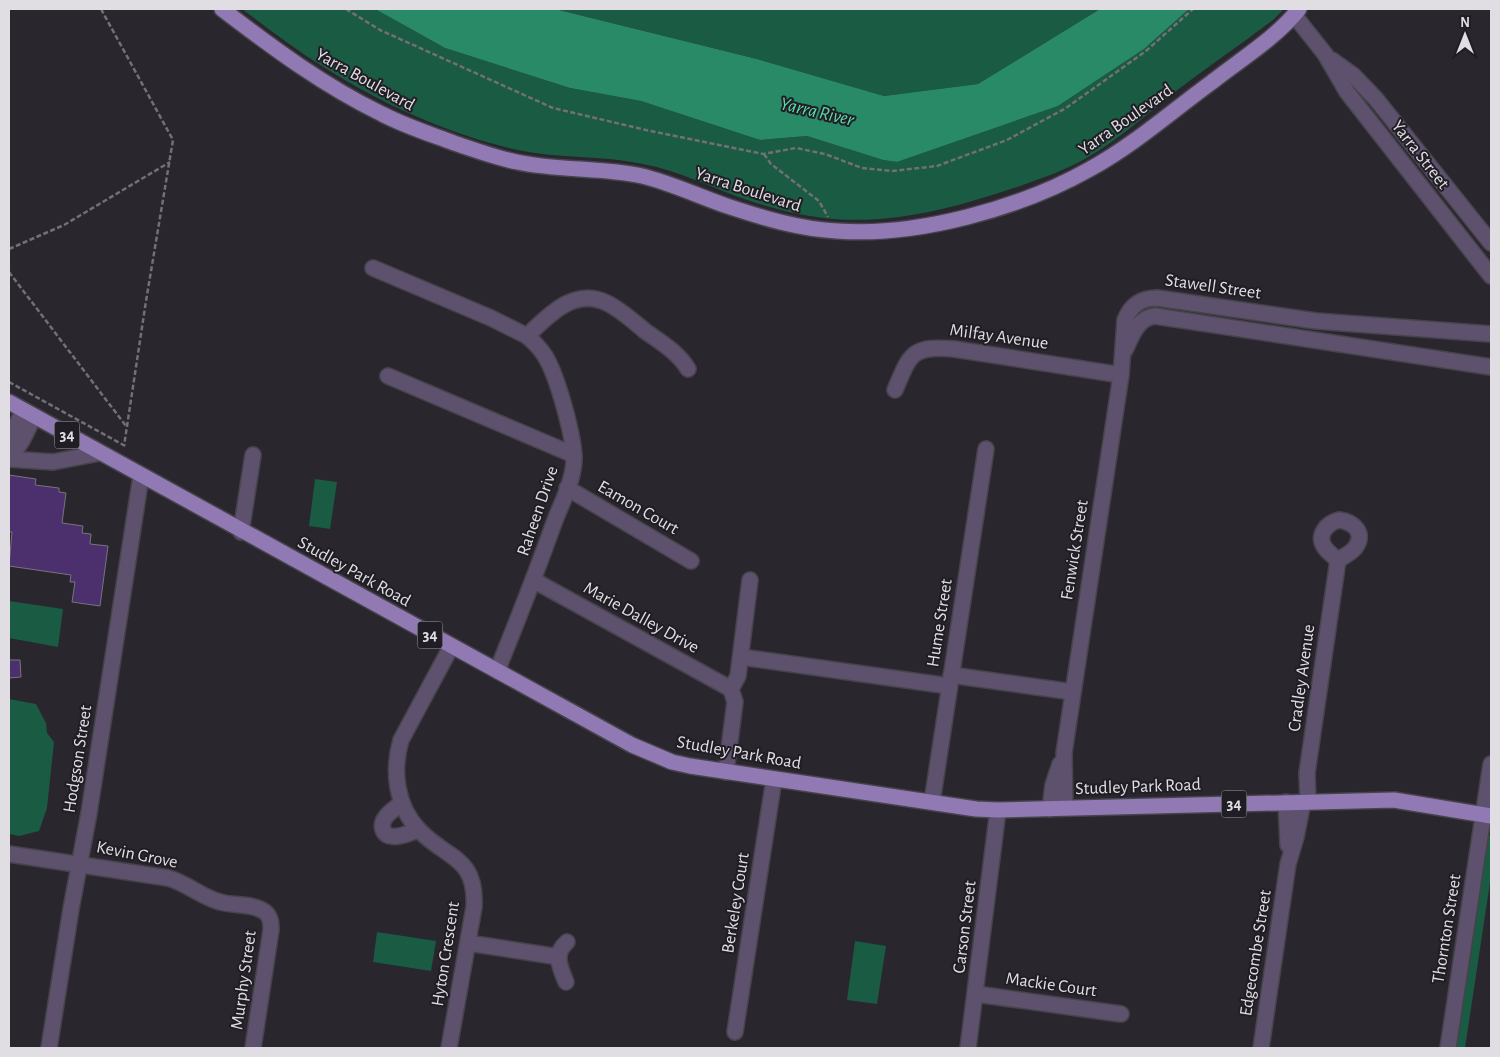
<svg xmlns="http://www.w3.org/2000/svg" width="1500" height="1057" viewBox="0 0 1500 1057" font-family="'Alegreya Sans',sans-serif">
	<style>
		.green { fill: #1a5b43 }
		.water { fill: #288a67 }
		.building { fill: #4c2f6d; stroke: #77747d }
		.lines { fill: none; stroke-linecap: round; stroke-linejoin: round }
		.minor-casing { stroke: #46434b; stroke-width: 18 }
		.major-casing { stroke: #46434b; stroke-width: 18 }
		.path { stroke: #726f76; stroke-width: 2.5; stroke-dasharray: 5 2.5; stroke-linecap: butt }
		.minor { stroke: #5d516e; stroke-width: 15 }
		.major { stroke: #9179b3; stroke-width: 15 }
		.labels { text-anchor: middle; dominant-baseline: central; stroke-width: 4; stroke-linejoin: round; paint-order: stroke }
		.shield { fill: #201d24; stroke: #a6a4aa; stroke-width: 1 }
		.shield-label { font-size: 16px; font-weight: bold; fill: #e0dee3 }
		.street-label { font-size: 18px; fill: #e0dee3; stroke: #201d24 }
		.water-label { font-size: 19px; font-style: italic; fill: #5bdcaa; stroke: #201d24 }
	</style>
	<rect width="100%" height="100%" fill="#29262e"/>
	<g class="green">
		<path d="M242,9H375L445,48L570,88L641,101L760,140L807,136L883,160L897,162L1058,106L1144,49L1189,9H1284L1273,20C1241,44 1208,67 1176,91C1148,113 1121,138 1090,156C1067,170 1042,178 1017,187C951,209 886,227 816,217C794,214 772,208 750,201C714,189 680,171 643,164C602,155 559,159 518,150C450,135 384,105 325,68C296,50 269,29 242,9Z"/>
		<polygon points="555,9 1100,9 978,84 884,96 757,59"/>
		<polygon points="315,479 337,482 330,529 309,526"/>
		<polygon points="9,601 63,609 58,647 9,638"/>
		<polygon points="9,699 36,704 46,723 47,733 54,742 47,808 39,831 19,836 9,834"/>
		<polygon points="1486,835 1491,836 1491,876 1465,1048 1453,1048"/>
		<polygon points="377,932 436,941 431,971 373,962"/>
		<polygon points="855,941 886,946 877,1004 847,1000"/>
	</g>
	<polygon class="water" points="375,9 555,9 757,59 884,96 978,84 1100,9 1189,9 1144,49 1058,106 897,162 883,160 807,136 760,140 641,101 570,88 445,48"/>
	<g class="building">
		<polygon points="9,475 36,479 35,485 59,488 59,492 66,493 62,523 83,526 82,533 91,534 90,544 108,546 100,606 72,602 75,582 70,582 71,575 9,566 12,532 9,532"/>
		<polygon points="9,660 20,660 21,677 9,678"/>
	</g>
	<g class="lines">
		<g class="minor-casing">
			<g id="minor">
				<polyline points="1294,15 1325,54 1347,92 1491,276"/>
				<polyline points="1332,60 1353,75 1376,99 1491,243"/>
				<polyline points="373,268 491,318 527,336"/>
				<path d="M1125,350C1132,336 1137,318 1155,316L1491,367"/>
				<polyline points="388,376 574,455"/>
				<path d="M895,390C910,354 912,345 954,349L1121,375"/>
				<polyline points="9,437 24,411"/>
				<path d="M9,456C22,446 27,430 34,416"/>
				<polyline points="9,459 53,462 100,453"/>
				<polyline points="567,488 691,561"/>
				<path d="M1339,520C1354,522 1366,533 1355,548C1351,553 1343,557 1338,560C1334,557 1329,553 1325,548C1316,535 1327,523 1339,520Z"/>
				<polyline points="241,532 253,455"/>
				<polyline points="533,580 731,689"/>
				<polyline points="741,657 949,686"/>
				<path d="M497,671C517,622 536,573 554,523C561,504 573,482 574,461C575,439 557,375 545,356C540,348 534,342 527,336C549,315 574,287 607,303C621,310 633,321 645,331C660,342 678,352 688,369"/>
				<polyline points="951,675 1073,692"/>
				<polyline points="726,772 735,702 731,689 738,676 750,580"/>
				<polyline points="932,802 986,449"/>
				<polyline points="1286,802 1288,845"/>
				<polyline points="1308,802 1307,773 1338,560"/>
				<path d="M402,803C394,809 377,819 384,832C385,834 388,836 391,836C399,838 411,832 419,830"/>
				<path d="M1065,808L1064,753L1121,375L1125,320C1131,305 1141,298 1157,298L1316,321L1491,334"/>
				<polyline points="1050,809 1053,785 1060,764"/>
				<path d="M9,854L168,878C187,883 201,897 220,902C233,906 254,903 265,912C271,917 271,923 271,930L253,1048"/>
				<polyline points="468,943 559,957"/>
				<path d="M566,982C560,967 553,954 567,942"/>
				<polyline points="976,994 1121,1014"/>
				<polyline points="735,1032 774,779"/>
				<polyline points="49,1048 71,909 89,813 141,476"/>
				<path d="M449,1048L474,907C477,856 446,859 419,830C396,806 392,771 401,740L451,647"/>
				<polyline points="968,1048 998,810"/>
				<polyline points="1261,1048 1288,864 1296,837 1303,802"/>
				<polyline points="1448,1048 1491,764"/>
			</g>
		</g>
		<g class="major-casing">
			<g id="major">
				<path d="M222,9C273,48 324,86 382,114C405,126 430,134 454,143C475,150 496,158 517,162C558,171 601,167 642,176C671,183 698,196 727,206C763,218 799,229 837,231C917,237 1021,208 1090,169C1134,145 1172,111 1212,82C1241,59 1276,38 1299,9"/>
				<polyline points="9,402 632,745 672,762 690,766 976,809 998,810 1394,800 1491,816"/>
			</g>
		</g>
		<g class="path">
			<polyline points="101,9 173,140 146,301 124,446"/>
			<polyline points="346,9 380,30 553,108 646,130 763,154 796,148 825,154 862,168 892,171 937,166 1007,140 1066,108 1146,51 1193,9"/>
			<polyline points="764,154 771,164 819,201 828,217"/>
			<polyline points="9,249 64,225 170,162"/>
			<polyline points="9,272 126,426"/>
			<polyline points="9,382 127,447"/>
		</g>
		<use href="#minor" class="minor"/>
		<use href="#major" class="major"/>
	</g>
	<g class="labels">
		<g class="shield">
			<rect x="54.5" y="421.5" width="25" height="27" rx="4"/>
			<rect x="417.5" y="621.5" width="25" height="27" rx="4"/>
			<rect x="1221.5" y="790.5" width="25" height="27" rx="4"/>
		</g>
		<g class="shield-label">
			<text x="67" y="435">34</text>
			<text x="430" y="635">34</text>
			<text x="1234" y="804">34</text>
		</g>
		<g class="street-label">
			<text transform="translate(365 80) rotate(29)">Yarra Boulevard</text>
			<text transform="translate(1126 120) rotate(-35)">Yarra Boulevard</text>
			<text transform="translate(1420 155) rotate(52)">Yarra Street</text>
			<text transform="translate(748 190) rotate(18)">Yarra Boulevard</text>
			<text transform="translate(1213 287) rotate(8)">Stawell Street</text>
			<text transform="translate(999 337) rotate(8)">Milfay Avenue</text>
			<text transform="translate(638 508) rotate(30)">Eamon Court</text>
			<text transform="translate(538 511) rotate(-71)">Raheen Drive</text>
			<text transform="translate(1075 550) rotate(-81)">Fenwick Street</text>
			<text transform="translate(354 572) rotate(29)">Studley Park Road</text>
			<text transform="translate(641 618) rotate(29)">Marie Dalley Drive</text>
			<text transform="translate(940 623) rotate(-81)">Hume Street</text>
			<text transform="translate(1302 678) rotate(-82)">Cradley Avenue</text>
			<text transform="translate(739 753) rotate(10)">Studley Park Road</text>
			<text transform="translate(78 759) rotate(-81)">Hodgson Street</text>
			<text transform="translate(1138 787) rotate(-2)">Studley Park Road</text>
			<text transform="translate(137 855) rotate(11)">Kevin Grove</text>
			<text transform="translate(736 903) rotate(-81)">Berkeley Court</text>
			<text transform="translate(965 927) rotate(-83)">Carson Street</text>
			<text transform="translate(1447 929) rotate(-81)">Thornton Street</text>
			<text transform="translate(1256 953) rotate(-81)">Edgecombe Street</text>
			<text transform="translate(446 954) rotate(-81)">Hyton Crescent</text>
			<text transform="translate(244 980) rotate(-82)">Murphy Street</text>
			<text transform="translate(1051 985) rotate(8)">Mackie Court</text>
		</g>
		<g class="water-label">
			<text transform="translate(817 112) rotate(13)">Yarra River</text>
		</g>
	</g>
	<rect width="1500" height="1057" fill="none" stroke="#e0dee3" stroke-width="20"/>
	<g transform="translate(1465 35)" stroke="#201d24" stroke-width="4" paint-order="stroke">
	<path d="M0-4L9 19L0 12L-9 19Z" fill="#e0dee3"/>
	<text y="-8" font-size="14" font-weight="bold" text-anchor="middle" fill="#e0dee3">N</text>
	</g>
</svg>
